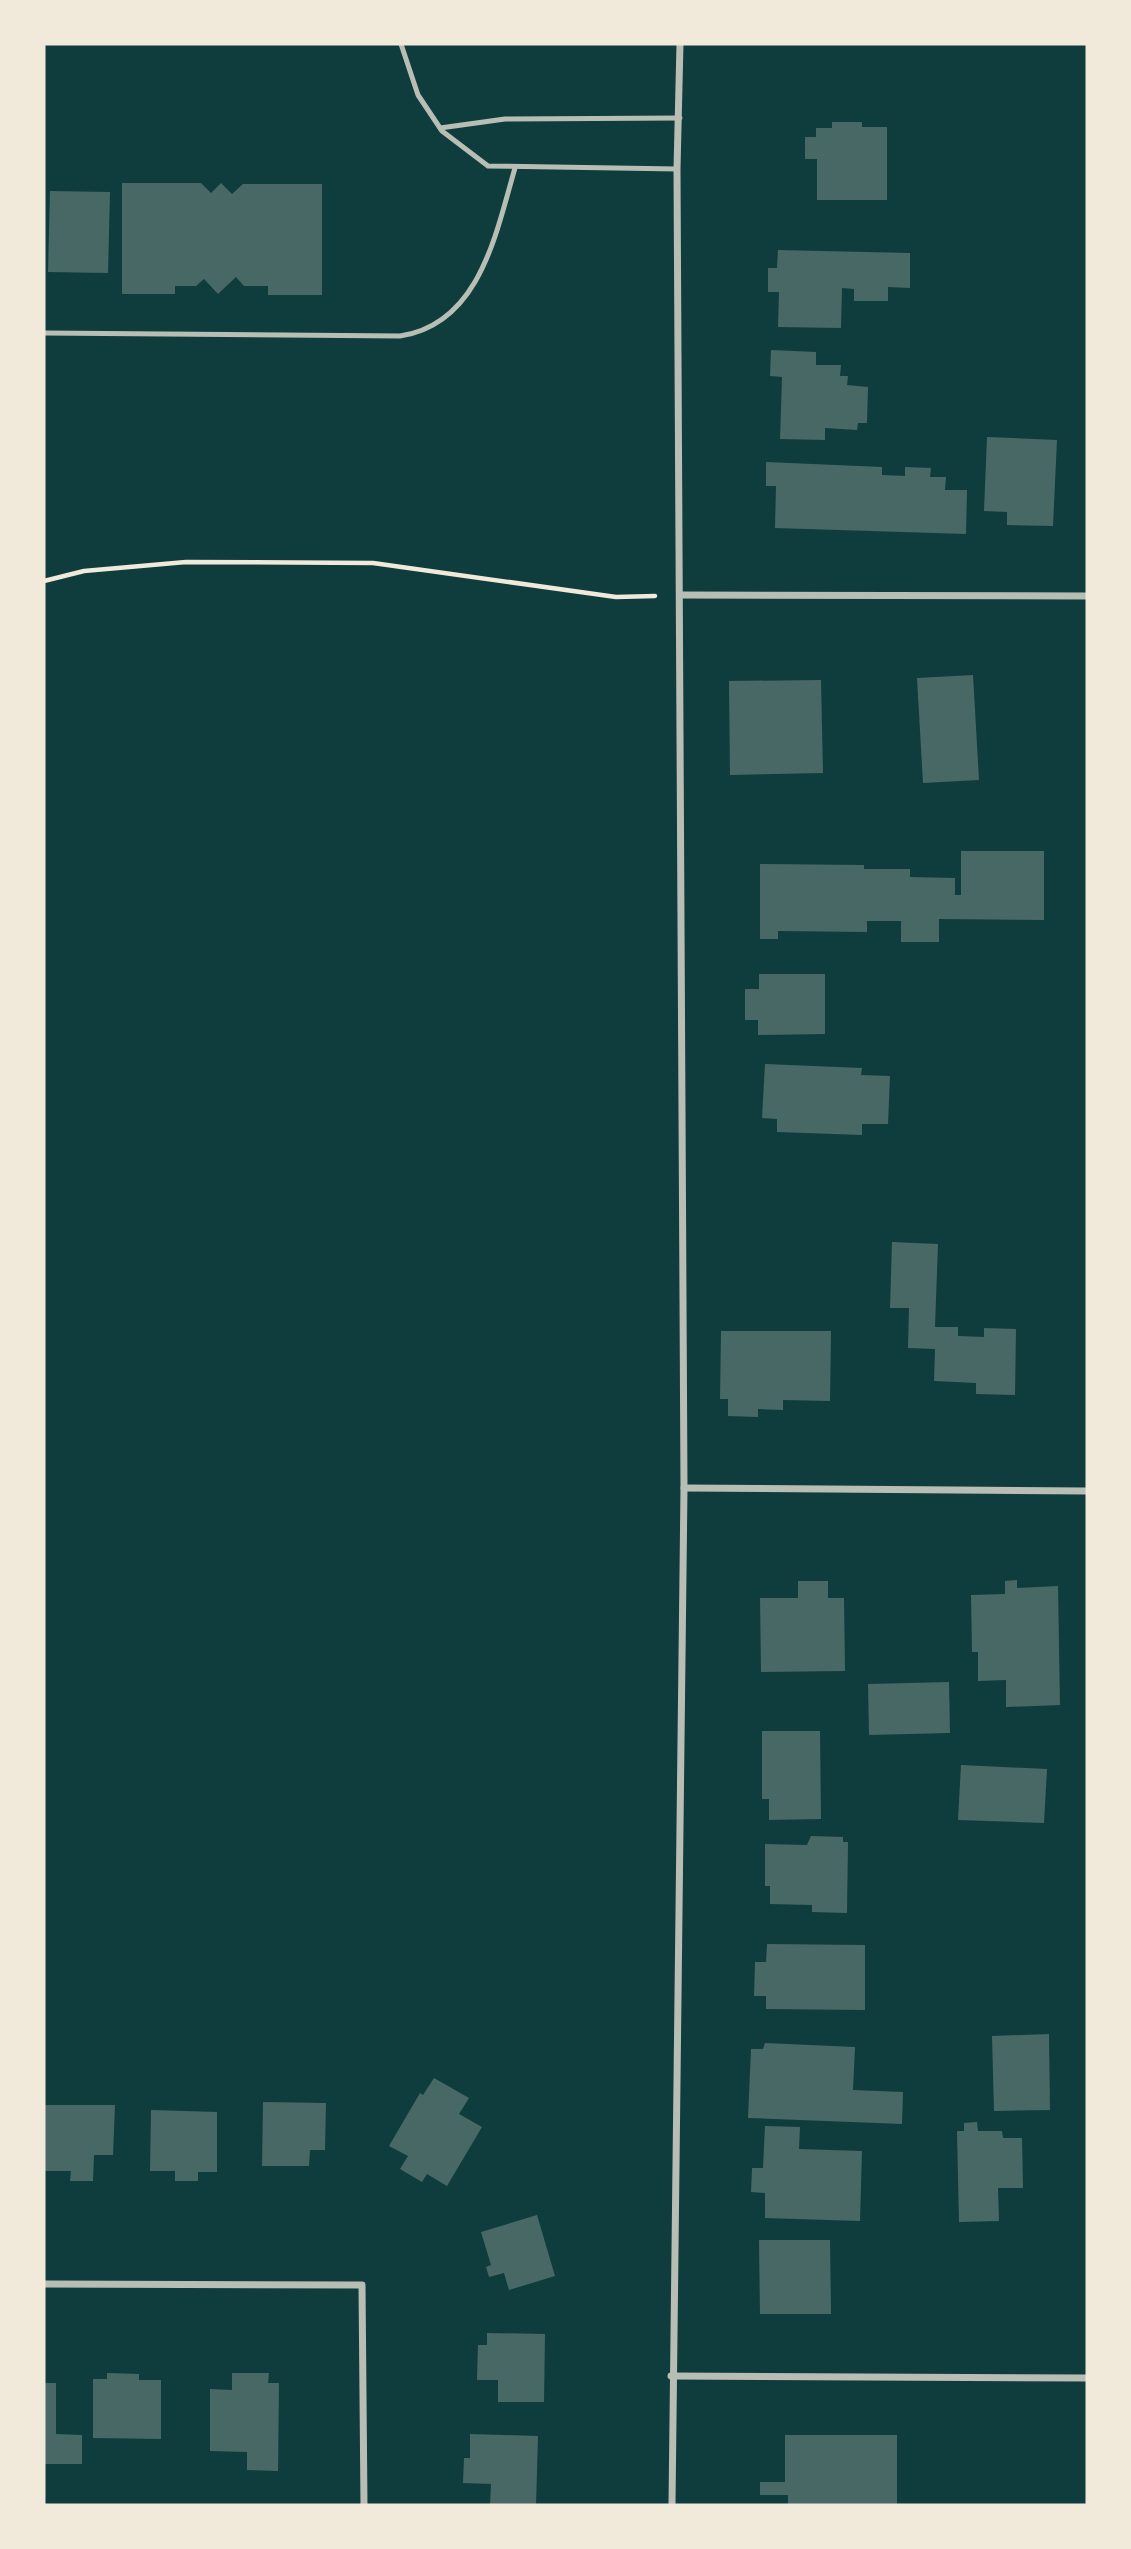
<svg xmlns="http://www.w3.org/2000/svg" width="1131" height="2549" viewBox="0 0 1131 2549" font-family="Commissioner,sans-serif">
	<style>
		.building { fill: #486865 }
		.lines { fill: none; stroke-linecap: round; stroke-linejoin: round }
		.path { stroke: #f1e9da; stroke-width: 4.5 }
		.service { stroke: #b8beb3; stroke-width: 5 }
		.minor { stroke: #b8beb3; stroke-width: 7 }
	</style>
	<rect width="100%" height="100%" fill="#0f3d3e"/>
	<g class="building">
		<polygon points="832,122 862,122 862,127 887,127 887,200 817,200 817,159 805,159 805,137 816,137 816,128 832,128"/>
		<polygon points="122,183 201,183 211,193 221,183 232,194 243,184 322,184 322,295 268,295 268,286 244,286 236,277 218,294 204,279 196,286 175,286 175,294 122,294"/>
		<polygon points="50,191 110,192 108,273 48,272"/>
		<polygon points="778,250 910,253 910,288 888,287 888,301 854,301 854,289 842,288 841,328 778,327 779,292 768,292 768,268 777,268"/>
		<polygon points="771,350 816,352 816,365 841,365 840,376 848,376 847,385 868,387 867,423 858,423 857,430 825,428 825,440 780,439 782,377 770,376"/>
		<polygon points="987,437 1057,440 1053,526 1007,525 1007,512 984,511"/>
		<polygon points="766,462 882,467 882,475 905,476 905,467 931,468 930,477 946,477 945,490 967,490 966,534 775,528 776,486 766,486"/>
		<polygon points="973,675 979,780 923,783 917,678"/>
		<polygon points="821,680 823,773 730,775 729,681"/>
		<polygon points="961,851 1044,851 1044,920 939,919 939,942 901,942 901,921 867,921 867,932 778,931 778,939 760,939 760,864 864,865 864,869 910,869 910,877 955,878 955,895 961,895"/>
		<polygon points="759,974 825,974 825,1034 758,1035 758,1020 745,1020 745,989 759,989"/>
		<polygon points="765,1064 862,1068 861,1075 890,1076 888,1124 862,1124 862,1135 777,1132 777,1119 762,1118"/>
		<polygon points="892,1242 938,1244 935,1327 958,1327 958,1336 984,1337 984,1328 1016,1329 1015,1395 976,1394 976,1383 934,1381 935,1349 908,1348 909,1308 890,1308"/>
		<polygon points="721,1331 831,1331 830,1401 783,1400 783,1410 758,1409 758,1417 728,1416 728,1399 720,1399"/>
		<polygon points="1017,1580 1017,1588 1058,1586 1060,1705 1006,1707 1006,1680 978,1681 978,1652 972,1652 971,1595 1005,1594 1005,1581"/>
		<polygon points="798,1581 828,1581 828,1598 844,1598 845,1671 761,1672 760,1598 798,1598"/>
		<polygon points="949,1682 950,1733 869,1735 868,1684"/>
		<polygon points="762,1731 820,1731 821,1819 769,1820 769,1799 762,1799"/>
		<polygon points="961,1765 1047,1769 1044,1823 958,1820"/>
		<polygon points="811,1836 843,1837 843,1842 848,1842 847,1913 812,1912 812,1905 770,1904 770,1886 765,1886 765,1844 807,1845"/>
		<polygon points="767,1944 865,1945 865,2010 766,2009 766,1996 754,1996 755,1962 766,1962"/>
		<polygon points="1049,2034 1050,2110 994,2111 992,2036"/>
		<polygon points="765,2043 855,2047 853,2090 903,2092 902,2124 748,2118 751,2049 763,2049"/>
		<polygon points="434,2078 469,2098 459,2114 482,2127 447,2186 427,2174 422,2182 400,2169 408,2156 389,2146 420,2093 423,2095"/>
		<polygon points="263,2102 326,2103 325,2150 310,2150 309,2166 262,2166"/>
		<polygon points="44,2105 115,2105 113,2155 94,2155 93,2181 70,2181 71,2171 44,2171"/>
		<polygon points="151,2110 217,2112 217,2172 198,2172 198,2181 175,2181 175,2171 150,2171"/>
		<polygon points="977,2122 978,2131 1002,2131 1003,2138 1022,2138 1023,2188 998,2188 999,2221 959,2222 957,2131 964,2131 964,2123"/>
		<polygon points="765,2126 800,2127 799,2149 862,2151 860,2221 765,2218 765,2193 751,2192 752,2168 763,2168"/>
		<polygon points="537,2215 555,2276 509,2290 504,2273 489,2277 486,2267 491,2265 481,2232"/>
		<polygon points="759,2240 830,2240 831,2314 760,2314"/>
		<polygon points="487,2333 545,2334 544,2402 498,2402 498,2380 477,2380 478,2345 487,2345"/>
		<polygon points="107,2373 139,2374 139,2380 161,2380 161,2439 93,2438 93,2379 107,2379"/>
		<polygon points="232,2373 269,2373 268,2383 279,2383 278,2471 247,2470 247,2452 210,2451 210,2389 232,2390"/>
		<polygon points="44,2383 56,2383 56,2434 82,2435 82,2464 44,2464"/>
		<polygon points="470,2434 538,2436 536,2505 490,2504 491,2484 463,2483 464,2458 470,2458"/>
		<polygon points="785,2435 897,2435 897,2505 788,2505 788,2495 760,2495 760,2482 785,2482"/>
	</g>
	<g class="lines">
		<polyline class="path" points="44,581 84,571 186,562 373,563 616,597 655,596"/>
		<g class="service">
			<polyline points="401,44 418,95 442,131 488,166 677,169"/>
			<polyline points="440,128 505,119 680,118"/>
			<path d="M44,333L400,336C480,324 496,233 515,168"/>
		</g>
		<g class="minor">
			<polyline points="681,595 1087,596"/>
			<polyline points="684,1488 1087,1491"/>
			<polyline points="44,2284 362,2285 364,2505"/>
			<polyline points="671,2376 1087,2378"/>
			<polyline points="672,2505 684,1488 677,169 680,44"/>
		</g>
	</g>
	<rect width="1131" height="2549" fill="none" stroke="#f1e9da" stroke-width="91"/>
</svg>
